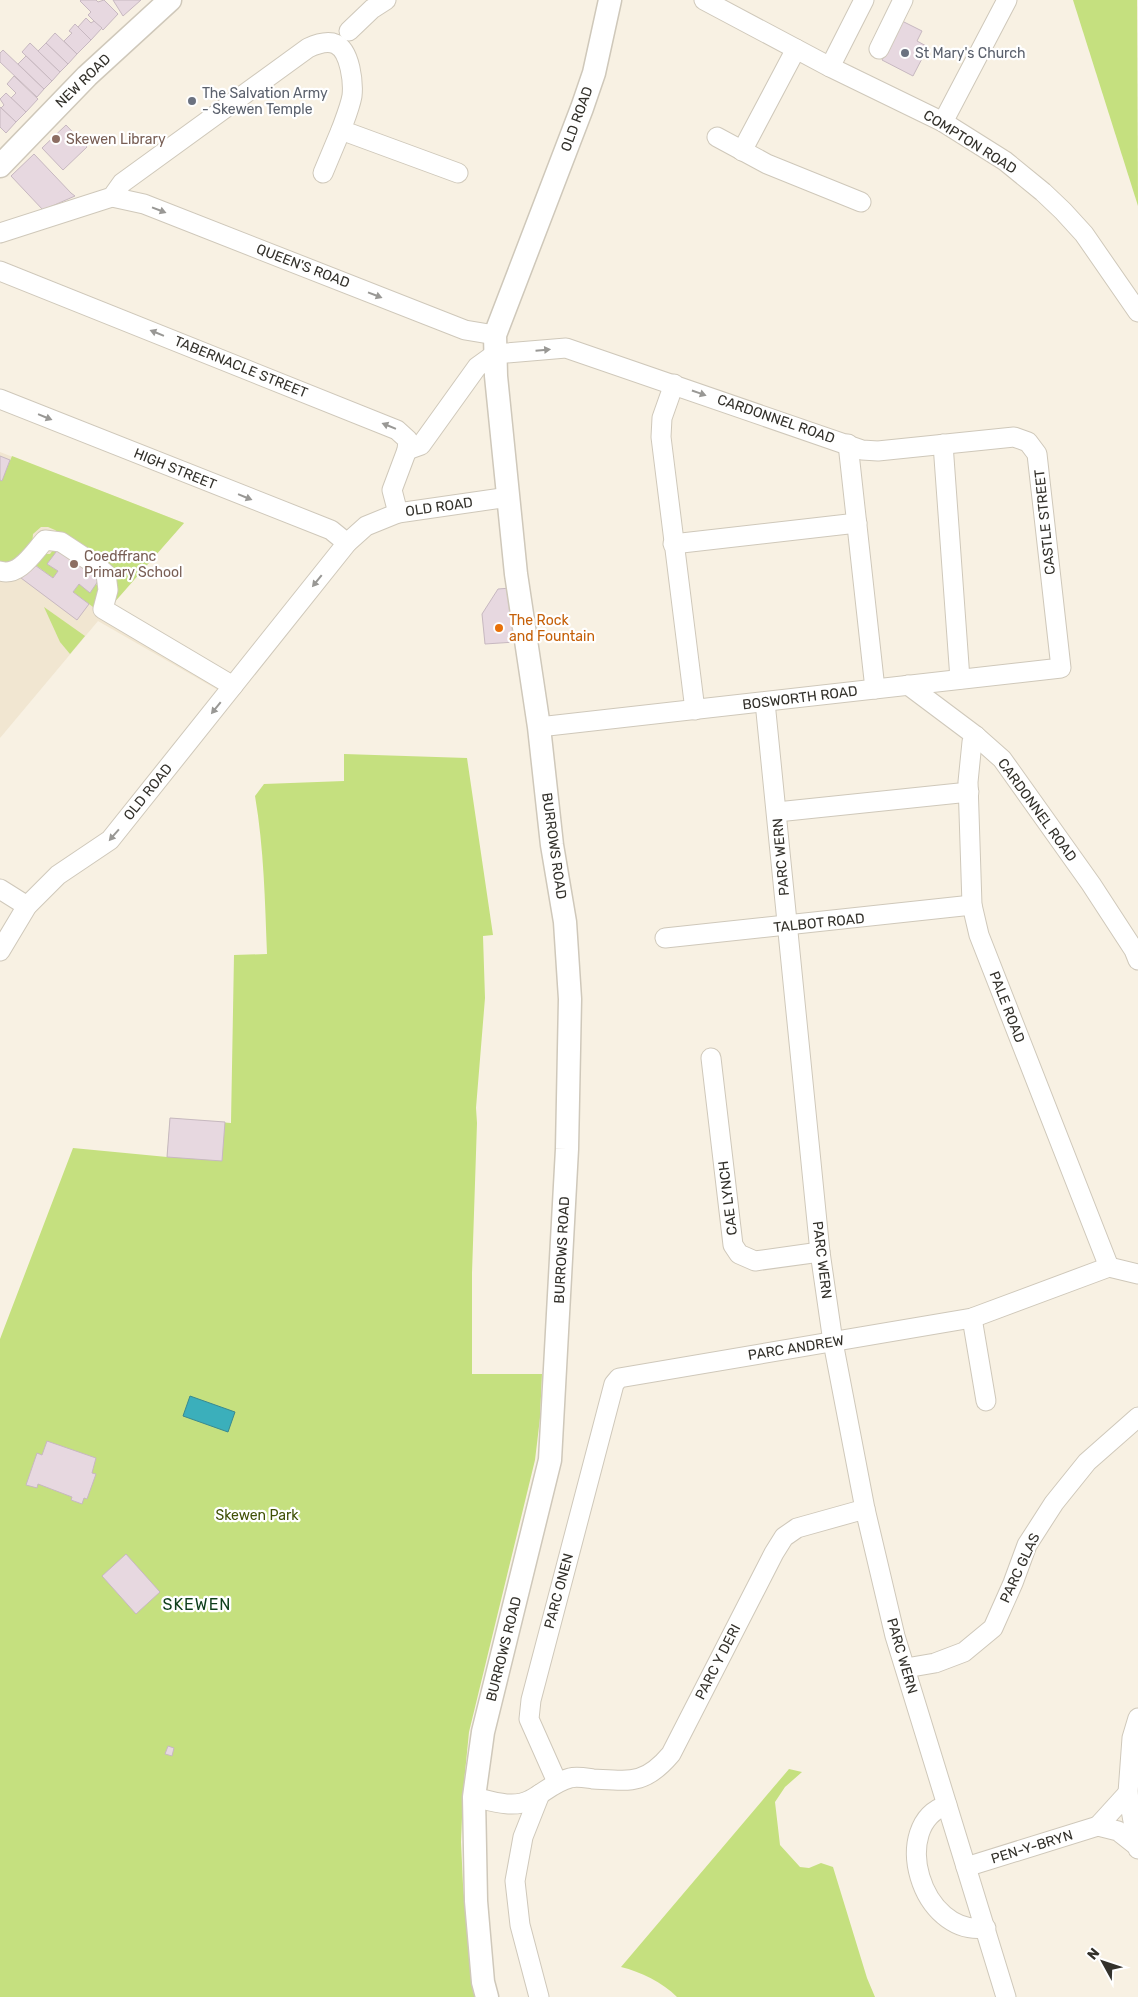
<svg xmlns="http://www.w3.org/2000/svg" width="1138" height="1997" viewBox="0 0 1138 1997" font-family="Rubik,sans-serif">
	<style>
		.built { fill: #f1e6d1 }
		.green { fill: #c5e07f }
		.water { fill: #3bafbb; stroke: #398990 }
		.building { fill: #e7d8e0; stroke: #c7b8c0 }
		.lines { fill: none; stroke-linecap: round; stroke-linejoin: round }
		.minor-casing { stroke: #cfc8ba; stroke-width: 21 }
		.major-casing { stroke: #cfc8ba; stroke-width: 25 }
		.minor { stroke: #fff; stroke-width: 19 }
		.major { stroke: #fff; stroke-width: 22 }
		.oneway { fill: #999895 }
		.worship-dot { fill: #6b7280; stroke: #fff; stroke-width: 2 }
		.education-dot { fill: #8d6e63; stroke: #fff; stroke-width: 2 }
		.food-dot { fill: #e8710a; stroke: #fff; stroke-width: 2 }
		.labels { text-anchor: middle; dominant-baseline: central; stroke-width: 4.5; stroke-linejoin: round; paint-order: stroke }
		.worship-label { font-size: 14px; fill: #5b616d; stroke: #fff; text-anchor: start }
		.street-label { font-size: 14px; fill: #33312b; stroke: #fff }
		.education-label { font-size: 14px; fill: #785e54; stroke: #fff; text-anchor: start }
		.food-label { font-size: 14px; fill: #c56008; stroke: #fff; text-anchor: start }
		.park-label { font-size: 14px; fill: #415106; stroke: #fff }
		.quarter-label { font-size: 16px; letter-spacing: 1px; fill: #0f3f1c; stroke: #fff }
	</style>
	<rect width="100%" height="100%" fill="#f8f1e3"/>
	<polygon class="built" points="0,452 184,523 112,605 231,673 218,690 98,621 0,738"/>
	<g class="green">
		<polygon points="1073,0 1137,0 1138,206"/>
		<polygon points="12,456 184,523 112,605 110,571 55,530 48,527 41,527 33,534 32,545 18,564 0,562 0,480 2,480"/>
		<polygon points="56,546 61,546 47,564 58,571 53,578 33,563 44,554 50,554"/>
		<polygon points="79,584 90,592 96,584 100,588 97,600 93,607 73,592"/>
		<polygon points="44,607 85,636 70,654 60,642"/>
		<path d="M344,754L467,758L493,935L483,936L485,998L476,1108L477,1123L472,1273V1374H542L540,1418L535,1460L469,1732L463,1793L461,1842L463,1885L471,1973L476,1997H0V1339L73,1148L167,1157L170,1118L231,1123L234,955L267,954C265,901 264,849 255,796L264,784L344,781Z"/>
		<path d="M789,1769L802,1772L785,1787L775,1802L780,1845L800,1867L809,1868L821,1863L833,1867L867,1978L875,1997H677C662,1982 641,1972 621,1967Z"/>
	</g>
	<polygon class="water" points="190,1396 235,1412 228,1432 183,1416"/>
	<g class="building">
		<polygon points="81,0 96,0 98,2 104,0 118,14 103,30 88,15 91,12 80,1"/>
		<polygon points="113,0 141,0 123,16"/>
		<polygon points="86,18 91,23 94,21 102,28 91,40 78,27"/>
		<polygon points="902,21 922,31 917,41 928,47 913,76 882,60"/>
		<polygon points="75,24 91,40 77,54 64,41 72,33 69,31"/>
		<polygon points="55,33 77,54 68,64 46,43"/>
		<polygon points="30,43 60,72 52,81 22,52"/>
		<polygon points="46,43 68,64 60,72 38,51"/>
		<polygon points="3,50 44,89 37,97 0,62 0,53"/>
		<polygon points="26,56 52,81 44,89 18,64"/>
		<polygon points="14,76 38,99 26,112 11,98 16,93 7,84"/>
		<polygon points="6,93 26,112 16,122 1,108 4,105 0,99"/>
		<polygon points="0,107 16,122 6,133 0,127"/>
		<polygon points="66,125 87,147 63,170 42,148"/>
		<polygon points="34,154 71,193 75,196 43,210 11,176"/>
		<polygon points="0,456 10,460 2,481 0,480"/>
		<polygon points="59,548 100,578 90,593 79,584 73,592 89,604 77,620 21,578 32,563 53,578 58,571 47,564"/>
		<polygon points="511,588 515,642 485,644 482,614 498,589"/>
		<polygon points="170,1118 225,1122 222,1161 167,1157"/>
		<polygon points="47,1441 96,1458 92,1473 96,1474 87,1499 84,1498 82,1504 71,1500 72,1497 38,1484 37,1488 26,1485 37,1453 42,1455"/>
		<polygon points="126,1554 160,1592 136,1614 102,1576"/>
		<polygon points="168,1746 174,1748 172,1756 165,1754"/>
	</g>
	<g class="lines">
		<g class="minor-casing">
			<g id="minor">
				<polyline points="704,0 830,67 943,122 1005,161 1043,192 1063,211 1084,234 1138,312"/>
				<polyline points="349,31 372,9 386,0"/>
				<polyline points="879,49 903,0"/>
				<polyline points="830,67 864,0"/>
				<polyline points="943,122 1007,0"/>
				<polyline points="717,137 767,164 861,202"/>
				<polyline points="742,151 796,49"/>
				<polyline points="323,173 341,130"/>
				<polyline points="112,197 144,204 465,330 495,335"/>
				<path d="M0,233L112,197L122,183L308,48C332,37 344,42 350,68C352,77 353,87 352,96C350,107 345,119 341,130L458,173"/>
				<polyline points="0,271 397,430 408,440 407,450 392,490 398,513"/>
				<polyline points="674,384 662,418 661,437 695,710"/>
				<polyline points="0,399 331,530 347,543"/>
				<polyline points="848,444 875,689"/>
				<polyline points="943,444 960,679"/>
				<polyline points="407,450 421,445 477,367 495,354 566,348 862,450 878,451 1014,437 1028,442 1037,454 1061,668 539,727"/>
				<polyline points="673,544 857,523"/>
				<path d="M0,571C19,577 33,553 45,540L61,542L96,565L106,574L108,590L103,609L233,686"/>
				<polyline points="908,685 976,736 1002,759 1091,884 1134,950 1138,960"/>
				<polyline points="765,702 820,1252 833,1342 865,1509 895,1636 1006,1997"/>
				<polyline points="777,812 969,792"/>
				<polyline points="0,889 27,906"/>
				<polyline points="665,938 972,905"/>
				<polyline points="0,951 27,906 58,875 110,840 347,543 366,526 398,513 509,497"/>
				<polyline points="711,1058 733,1245 739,1254 755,1261 820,1252"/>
				<polyline points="1109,1267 1138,1274"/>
				<polyline points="972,1318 986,1401"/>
				<polyline points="906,1668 935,1663 964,1652 993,1628 1013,1583 1027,1545 1054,1503 1087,1462 1138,1417"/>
				<polyline points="1138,1718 1132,1738 1128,1793 1138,1849"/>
				<polyline points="557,1782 529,1719 531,1700 614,1384 619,1378 972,1318 1109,1267 979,935 972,905 968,782 972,742 976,736"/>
				<path d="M474,1797C491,1801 513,1809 530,1800C544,1793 554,1782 570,1778C577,1776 586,1778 593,1779C630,1781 645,1785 671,1754L774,1553L784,1537L797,1528L865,1509"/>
				<path d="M947,1805C889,1824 920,1937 986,1928"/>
				<polyline points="1098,1826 1128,1793"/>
				<polyline points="966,1867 1098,1826 1118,1831 1137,1846"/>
				<polyline points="539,1997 520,1925 515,1881 523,1837 540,1794"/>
			</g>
		</g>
		<g class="major-casing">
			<g id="major">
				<polyline points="0,166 87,76 170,0"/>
				<polyline points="487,1997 483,1982 476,1901 474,1797 483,1732 550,1460 567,1149 570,999 565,922 552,845 539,727 516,574 496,376 495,335 582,108 594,73 610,0"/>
			</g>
		</g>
		<use href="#minor" class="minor"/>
		<use href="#major" class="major"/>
	</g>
	<defs><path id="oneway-solid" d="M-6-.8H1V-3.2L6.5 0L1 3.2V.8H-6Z" transform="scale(1.25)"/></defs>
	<g class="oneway">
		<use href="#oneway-solid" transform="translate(159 210) rotate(21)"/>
		<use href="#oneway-solid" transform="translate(375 295) rotate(21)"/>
		<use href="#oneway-solid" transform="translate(157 333) rotate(-158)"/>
		<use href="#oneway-solid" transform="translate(543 350) rotate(-5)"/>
		<use href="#oneway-solid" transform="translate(699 393) rotate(19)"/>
		<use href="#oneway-solid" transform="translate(45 417) rotate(22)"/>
		<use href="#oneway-solid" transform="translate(389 426) rotate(-158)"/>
		<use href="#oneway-solid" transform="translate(245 497) rotate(22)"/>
		<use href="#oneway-solid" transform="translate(317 581) rotate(129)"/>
		<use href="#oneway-solid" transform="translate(216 708) rotate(129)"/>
		<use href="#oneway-solid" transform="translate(114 835) rotate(131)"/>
	</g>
	<g class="worship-dot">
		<circle cx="905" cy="53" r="5"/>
		<circle cx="192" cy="101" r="5"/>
	</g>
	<g class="education-dot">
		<circle cx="56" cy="139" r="5"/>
		<circle cx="74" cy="564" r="5"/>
	</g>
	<circle class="food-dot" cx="499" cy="628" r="5"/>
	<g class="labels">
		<g class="worship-label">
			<text x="915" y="53">St Mary's Church</text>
			<text x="202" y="93">The Salvation Army<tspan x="202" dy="16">- Skewen Temple</tspan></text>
		</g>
		<g class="street-label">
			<text transform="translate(83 81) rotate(-44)">NEW ROAD</text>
			<text transform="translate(577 119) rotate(-70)">OLD ROAD</text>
			<text transform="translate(970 142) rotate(32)">COMPTON ROAD</text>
			<text transform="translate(303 266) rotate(21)">QUEEN'S ROAD</text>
			<text transform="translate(241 367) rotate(22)">TABERNACLE STREET</text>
			<text transform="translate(776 419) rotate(19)">CARDONNEL ROAD</text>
			<text transform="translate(175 469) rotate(22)">HIGH STREET</text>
			<text transform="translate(439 507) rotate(-8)">OLD ROAD</text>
			<text transform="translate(1045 522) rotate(-96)">CASTLE STREET</text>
			<text transform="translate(800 698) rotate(-7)">BOSWORTH ROAD</text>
			<text transform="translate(148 792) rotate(-51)">OLD ROAD</text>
			<text transform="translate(1037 810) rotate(54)">CARDONNEL ROAD</text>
			<text transform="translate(554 846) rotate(82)">BURROWS ROAD</text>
			<text transform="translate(781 857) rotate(-95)">PARC WERN</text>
			<text transform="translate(819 923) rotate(-6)">TALBOT ROAD</text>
			<text transform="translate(1007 1007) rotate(69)">PALE ROAD</text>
			<text transform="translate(728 1198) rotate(-97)">CAE LYNCH</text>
			<text transform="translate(562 1250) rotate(-87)">BURROWS ROAD</text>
			<text transform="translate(822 1260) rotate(83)">PARC WERN</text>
			<text transform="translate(796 1348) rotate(-9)">PARC ANDREW</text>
			<text transform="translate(1020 1568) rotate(-65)">PARC GLAS</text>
			<text transform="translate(559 1591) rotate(-75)">PARC ONEN</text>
			<text transform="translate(504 1649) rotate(-76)">BURROWS ROAD</text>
			<text transform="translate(902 1656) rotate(74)">PARC WERN</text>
			<text transform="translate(718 1662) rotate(-63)">PARC Y DERI</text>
			<text transform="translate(1032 1847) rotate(-17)">PEN-Y-BRYN</text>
		</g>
		<g class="education-label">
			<text x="66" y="139">Skewen Library</text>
			<text x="84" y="556">Coedffranc<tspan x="84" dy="16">Primary School</tspan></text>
		</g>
		<g class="food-label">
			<text x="509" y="620">The Rock<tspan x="509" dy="16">and Fountain</tspan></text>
		</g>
		<g class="park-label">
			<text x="257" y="1515">Skewen Park</text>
		</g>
		<g class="quarter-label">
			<text x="197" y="1604">SKEWEN</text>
		</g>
	</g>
	<g transform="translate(1103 1962) rotate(310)" stroke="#ffffff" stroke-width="4" paint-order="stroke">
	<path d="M0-4L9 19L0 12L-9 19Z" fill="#33312b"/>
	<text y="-8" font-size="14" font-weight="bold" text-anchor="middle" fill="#33312b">N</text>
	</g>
</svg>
